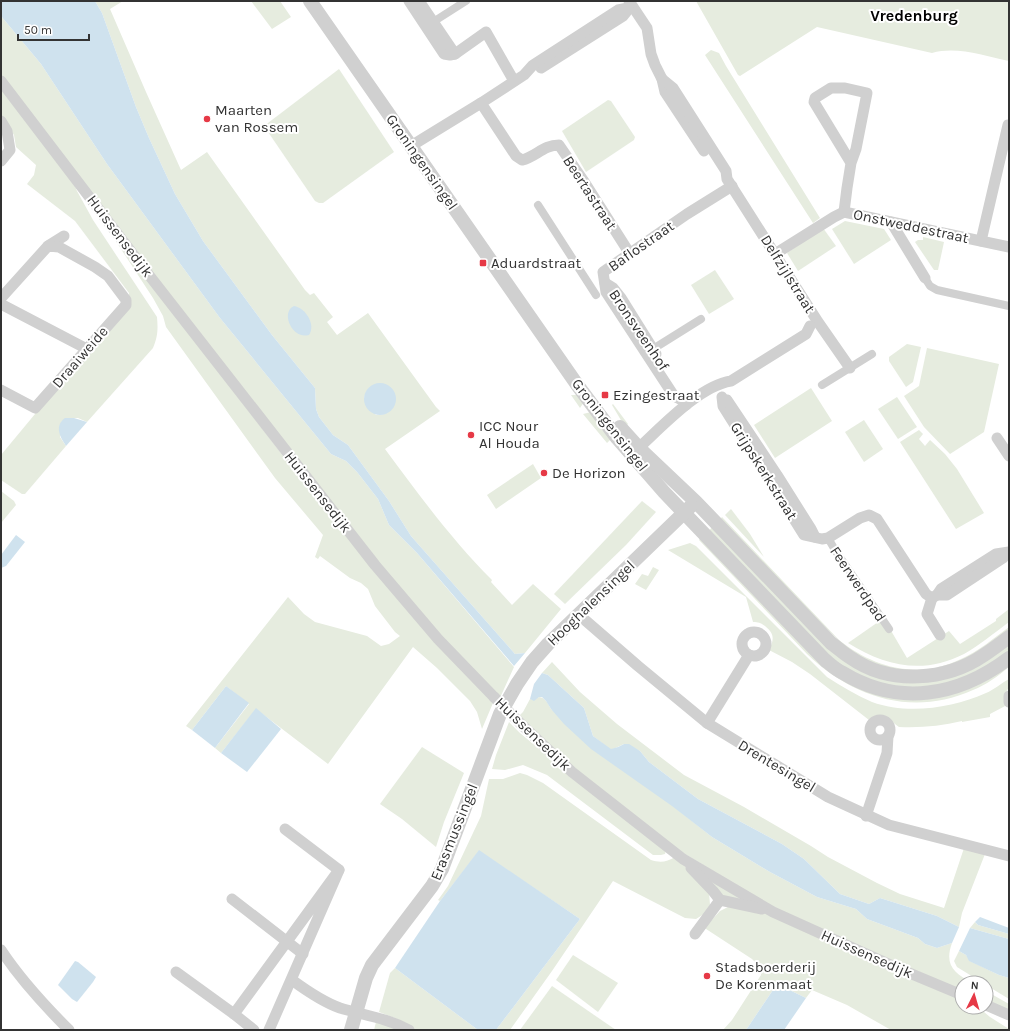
<svg xmlns="http://www.w3.org/2000/svg" width="1010" height="1031" viewBox="0 0 1010 1031" font-family="Karla,sans-serif">
	<style>
		.green { fill: #e6ecdf; fill-rule: evenodd }
		.water { fill: #cfe2ee }
		.lines { fill: none; stroke-linecap: round; stroke-linejoin: round }
		.pedestrian { stroke: #d0d0d0; stroke-width: 8 }
		.minor { stroke: #d0d0d0; stroke-width: 11 }
		.tertiary { stroke: #d0d0d0; stroke-width: 14 }
		.minor-bridge { stroke: #d0d0d0; stroke-width: 11 }
		.poi-dot { fill: #e63946; stroke: #fff; stroke-width: 1.5 }
		.labels { text-anchor: middle; dominant-baseline: central; stroke-width: 4; stroke-linejoin: round; paint-order: stroke }
		.poi-label { font-size: 15px; fill: #333; stroke: #fff; text-anchor: start }
		.street-label { font-size: 15px; fill: #333; stroke: #fff }
		.neighbourhood-label { font-size: 16px; font-weight: bold; fill: #000; stroke: #fff }
	</style>
	<rect width="100%" height="100%" fill="#fff"/>
	<g class="green">
		<path d="M95,1H123L110,9L146,92L181,170L207,152L305,290L310,295L314,293L333,317L327,322L337,335L368,313L436,407L440,411L385,449C419,495 452,540 492,580L491,582L512,605L533,584L561,609L525,653L515,654L411,536L389,501L348,445L333,435L319,417L316,409L315,388L272,335L203,241L175,194L149,138L136,107L102,13ZM376,384C387,383 395,391 395,401L385,414L376,415L364,399C365,391 369,387 376,384Z"/>
		<polygon points="251,1 280,1 291,17 272,29"/>
		<path d="M696,1H1009V61C984,56 957,46 932,53L817,27L740,76L738,75Z"/>
		<polygon points="1,16 41,64 107,164 220,318 331,454 346,461 357,472 378,499 389,525 417,553 514,667 499,700 372,559 1,75"/>
		<polygon points="711,50 719,53 726,66 820,218 813,223 705,55"/>
		<polygon points="339,69 394,152 323,203 319,203 315,201 264,126"/>
		<path d="M1,87L72,179L77,191L93,220L157,317C158,329 158,336 153,348L87,422L78,418H69L60,437L66,446L25,494H22L1,480V455L128,302L129,293L75,221L27,184L34,175L36,165L16,147L14,135L1,116Z"/>
		<polygon points="608,100 611,101 635,137 634,140 586,172 562,131"/>
		<polygon points="845,221 884,229 891,240 854,264 832,229"/>
		<polygon points="104,223 331,518 493,703 482,729 477,712 470,701 437,668 413,647 328,764 256,709 221,753 215,748 249,704 226,686 192,730 186,726 288,597 304,614 315,622 367,636 381,646 389,644 400,636 395,632 375,606 368,589 361,583 350,578 320,556 318,559 315,557 323,535 275,478 166,327 163,316 153,298"/>
		<polygon points="823,228 836,246 798,271 787,253"/>
		<polygon points="923,237 944,242 938,270 934,270 915,242 918,240 923,240"/>
		<polygon points="715,270 734,299 709,314 691,285"/>
		<polygon points="907,344 921,347 913,382 906,387 889,361 889,357"/>
		<polygon points="927,348 999,364 984,432 950,454 924,427 904,396 919,386"/>
		<polygon points="811,388 832,421 775,458 754,425"/>
		<polygon points="571,395 579,395 584,402 580,408"/>
		<polygon points="897,397 917,427 898,439 878,409"/>
		<polygon points="613,404 628,424 625,427 612,405"/>
		<path d="M591,412L594,414C594,424 605,433 612,438L607,443L583,414Z"/>
		<polygon points="864,420 883,449 864,462 845,432"/>
		<polygon points="919,430 923,434 919,439 925,446 930,440 945,454 957,469 984,513 956,529 900,442"/>
		<polygon points="533,464 541,478 496,509 487,495"/>
		<polygon points="1,491 14,501 16,505 1,523"/>
		<polygon points="642,501 656,512 626,545 565,604 554,594"/>
		<polygon points="731,509 750,534 764,557 725,515"/>
		<path d="M722,517L839,640C874,668 918,680 961,659C979,651 994,638 1009,627V633L964,663L903,673L854,656L719,521Z"/>
		<polygon points="714,525 832,647 921,680 1009,639 1009,655 958,684 895,690 839,667 707,533"/>
		<path d="M701,537L824,663L905,697L1009,662V667C998,676 986,685 973,690C913,717 853,698 807,654L699,540Z"/>
		<path d="M690,543L696,546L827,677C841,686 856,695 872,702C908,715 952,708 986,693C994,690 1001,683 1009,679V687L1005,694L1007,705L990,714V717L962,722V721C941,726 921,728 899,727C888,719 883,709 869,720L810,674L792,662L769,650C774,640 775,634 765,626C761,623 759,622 753,622L746,597L668,550Z"/>
		<polygon points="653,567 659,570 646,590 635,584 642,574 648,576"/>
		<path d="M1009,609V622C994,633 980,645 964,654C923,675 885,666 848,643L881,620L890,629L907,658L949,631L960,644L996,621V619Z"/>
		<polygon points="552,662 580,692 617,724 684,775 744,807 811,846 828,857 877,883 900,894 944,908 964,848 985,854 962,913 959,927 937,916 880,898 869,904 840,894 804,859 782,844 698,799 649,762 640,751 624,744 611,750 593,736 584,708 548,675 542,673"/>
		<path d="M539,697C546,698 548,704 551,709L712,837L770,872L817,897L856,909L867,919L918,938L925,944L937,948L952,943C944,965 954,973 972,983H962V991L790,917L670,845L579,775L519,716L523,712L530,699L534,700Z"/>
		<polygon points="509,722 520,733 610,808 666,850 665,854 661,855 653,855 547,775 523,765 505,770 492,769 496,755"/>
		<polygon points="422,747 464,773 444,822 436,847 402,819 380,804"/>
		<path d="M520,773L527,775L543,783L651,860C660,863 667,862 675,857L684,862L709,892L710,905L704,914L696,919L685,918L613,881L552,971L510,1030H496L580,919L479,851L440,901L438,900L448,886L481,816L489,779H503Z"/>
		<polygon points="697,872 750,904 720,897"/>
		<polygon points="730,906 765,913 962,1000 962,1007 978,1007 990,1017 1009,1029 1009,1030 891,1030 847,1005 812,990 806,998 777,984 746,1030 723,1030 732,1020 761,975 760,967 752,959 703,927 709,923 720,911"/>
		<polygon points="975,922 978,925 1009,934 1009,939 970,928"/>
		<polygon points="959,951 966,955 970,961 999,975 1009,978 1009,999 986,985 986,983 983,983 957,967 954,961"/>
		<polygon points="573,955 618,983 598,1012 556,980"/>
		<polygon points="395,968 478,1030 416,1030 395,1018 379,1012 390,973"/>
		<polygon points="552,986 616,1030 520,1030"/>
		<polygon points="986,991 1009,1004 1009,1011 986,1001"/>
		<polygon points="376,1022 400,1030 374,1030"/>
	</g>
	<g class="water">
		<polygon points="1,1 95,1 102,13 136,107 149,138 175,194 203,241 272,335 315,388 316,409 319,417 333,435 348,445 389,501 411,536 515,654 525,653 514,666 417,553 389,525 378,499 357,472 346,461 331,454 220,318 107,164 41,64 1,16"/>
		<path d="M294,306C306,308 316,325 309,335C292,340 280,312 294,306Z"/>
		<circle cx="380" cy="399" r="16"/>
		<path d="M65,418H74L87,422L66,446C60,437 54,426 65,418Z"/>
		<polygon points="16,535 25,542 6,566 1,568 1,555"/>
		<polygon points="542,673 548,675 584,708 593,736 611,749 618,747 624,744 629,744 640,751 649,762 698,799 782,844 804,859 840,894 869,904 880,898 937,916 959,927 952,943 937,948 925,944 918,938 867,919 856,909 817,897 770,872 712,837 672,806 591,749 564,724 551,709 546,701 542,697 539,697 534,701 530,699 534,684"/>
		<polygon points="226,686 249,703 215,748 192,730"/>
		<polygon points="256,708 281,729 247,772 221,753"/>
		<polygon points="479,850 580,919 496,1030 478,1030 395,968 440,901"/>
		<polygon points="980,917 1009,928 1009,934 978,925 975,922"/>
		<polygon points="970,928 1009,939 1009,978 999,975 969,961 966,955 959,951"/>
		<polygon points="75,961 78,962 96,977 93,982 77,1002 72,999 58,985"/>
		<polygon points="777,984 806,998 784,1030 746,1030"/>
	</g>
	<g class="lines">
		<g class="pedestrian">
			<polyline points="433,22 466,1"/>
			<polyline points="538,205 596,295"/>
			<polyline points="925,278 930,286 937,290 1009,306"/>
			<polyline points="653,349 701,319"/>
			<polyline points="822,385 872,354"/>
			<polyline points="828,538 835,550 889,629"/>
		</g>
		<g class="minor">
			<polyline points="409,1 444,54 450,55 455,54 486,32 514,81"/>
			<polyline points="419,1 455,54"/>
			<polyline points="629,1 647,28 651,54 655,65 662,79 665,92 704,151"/>
			<polyline points="541,68 623,16 631,6"/>
			<polyline points="662,79 673,88 726,171 727,179 818,322 850,368"/>
			<polyline points="1,81 145,270 375,565 438,639 494,697"/>
			<path d="M481,103L516,156L522,160C536,157 543,145 559,145L583,180L630,254"/>
			<polyline points="1,121 7,131 10,150 1,161"/>
			<polyline points="411,146 481,103 524,75 533,65 618,10 628,8"/>
			<polyline points="844,212 847,188 851,163 814,102 815,98 831,88 845,88 867,93 856,149 851,163"/>
			<polyline points="891,222 925,278"/>
			<polyline points="981,241 1008,125 1009,125"/>
			<polyline points="48,246 64,236"/>
			<polyline points="775,254 834,217 844,212 1009,247"/>
			<polyline points="605,283 613,288 621,298 656,354"/>
			<polyline points="1,298 48,246 59,247 95,267 108,276 126,300 126,305 35,408 1,390"/>
			<polyline points="1,304 87,349"/>
			<polyline points="722,397 723,406 804,535 822,539 828,538 860,518 869,515 877,519 926,594 932,598 927,614 940,635"/>
			<polyline points="727,400 777,475 811,529 815,537"/>
			<polyline points="686,405 682,400 674,396 606,292 603,272 687,214 732,186"/>
			<polyline points="997,438 1009,456"/>
			<path d="M633,453C658,431 698,386 731,381L806,334L810,326"/>
			<polyline points="937,595 941,589 996,554 1009,552"/>
			<polyline points="932,598 937,595 947,595 1003,558 1007,553"/>
			<polyline points="578,614 638,666 707,723 828,797 889,825 1009,856"/>
			<circle cx="754" cy="644" r="12"/>
			<polyline points="1009,696 1009,702"/>
			<circle cx="880" cy="730" r="10"/>
			<polyline points="707,723 749,655"/>
			<polyline points="523,726 572,772 683,859 773,912 895,967 962,995"/>
			<polyline points="866,816 887,753 888,736"/>
			<polyline points="285,829 339,870"/>
			<polyline points="691,868 713,891 720,900 762,909"/>
			<polyline points="232,899 303,954"/>
			<polyline points="695,934 720,900"/>
			<path d="M1,950C20,979 44,1005 69,1030"/>
			<polyline points="176,972 234,1014"/>
			<path d="M292,980C307,991 323,1002 340,1008C363,1015 387,1018 409,1030"/>
			<polyline points="986,1005 1009,1015"/>
			<polyline points="254,1030 234,1014 339,870 269,1030"/>
		</g>
		<g class="tertiary">
			<path d="M310,1L578,386L617,438L664,492L825,660C831,665 836,670 843,673C899,707 959,696 1009,658"/>
			<path d="M620,427L639,448L696,502L831,643C838,648 844,654 851,658C890,685 946,681 984,655C993,649 1001,643 1009,637"/>
			<polyline points="351,1030 366,978 372,965 432,886 442,869 500,714 517,684 532,662 548,644 691,506"/>
		</g>
		<polyline class="minor-bridge" points="494,697 523,726"/>
	</g>
	<g class="poi-dot">
		<circle cx="207" cy="119" r="4"/>
		<rect x="479" y="259" width="8" height="8" rx="2"/>
		<rect x="601" y="391" width="8" height="8" rx="2"/>
		<circle cx="471" cy="435" r="4"/>
		<circle cx="544" cy="473" r="4"/>
		<circle cx="707" cy="976" r="4"/>
	</g>
	<g class="labels">
		<g class="poi-label">
			<text x="215" y="110">Maarten<tspan x="215" dy="17">van Rossem</tspan></text>
			<text x="491" y="263">Aduardstraat</text>
			<text x="613" y="395">Ezingestraat</text>
			<text x="479" y="426">ICC Nour<tspan x="479" dy="17">Al Houda</tspan></text>
			<text x="552" y="473">De Horizon</text>
			<text x="715" y="967">Stadsboerderij<tspan x="715" dy="17">De Korenmaat</tspan></text>
		</g>
		<g class="street-label">
			<text transform="translate(422 162) rotate(55)">Groningensingel</text>
			<text transform="translate(590 193) rotate(57)">Beertastraat</text>
			<text transform="translate(911 226) rotate(12)">Onstweddestraat</text>
			<text transform="translate(120 236) rotate(53)">Huissensedijk</text>
			<text transform="translate(641 246) rotate(-35)">Baflostraat</text>
			<text transform="translate(788 274) rotate(58)">Delfzijlstraat</text>
			<text transform="translate(639 330) rotate(56)">Bronsveenhof</text>
			<text transform="translate(80 357) rotate(-49)">Draaiweide</text>
			<text transform="translate(610 425) rotate(52)">Groningensingel</text>
			<text transform="translate(764 471) rotate(58)">Grijpskerkstraat</text>
			<text transform="translate(318 492) rotate(52)">Huissensedijk</text>
			<text transform="translate(858 584) rotate(56)">Feerwerdpad</text>
			<text transform="translate(591 603) rotate(-44)">Hooghalensingel</text>
			<text transform="translate(533 734) rotate(44)">Huissensedijk</text>
			<text transform="translate(777 766) rotate(31)">Drentesingel</text>
			<text transform="translate(454 832) rotate(-68)">Erasmussingel</text>
			<text transform="translate(867 954) rotate(24)">Huissensedijk</text>
		</g>
		<g class="neighbourhood-label">
			<text x="914" y="15">Vredenburg</text>
		</g>
	</g>
	<rect width="1010" height="1031" fill="none" stroke="#333333" stroke-width="4"/>
	<g transform="translate(974 995) rotate(5)"><circle r="19" fill="#ffffff" stroke="#adadad"/>
	<path d="M0-3L7 15L0 10L-7 15Z" fill="#e63946"/>
	<text y="-6" font-size="11" font-weight="bold" text-anchor="middle" fill="#333333">N</text>
	</g>
	<path d="M18 34v6h71v-6" fill="none" stroke="#333333" stroke-width="2"/>
	<text x="24" y="34" font-size="12" fill="#333333" stroke="#ffffff" stroke-width="3" paint-order="stroke">50 m</text>
</svg>
